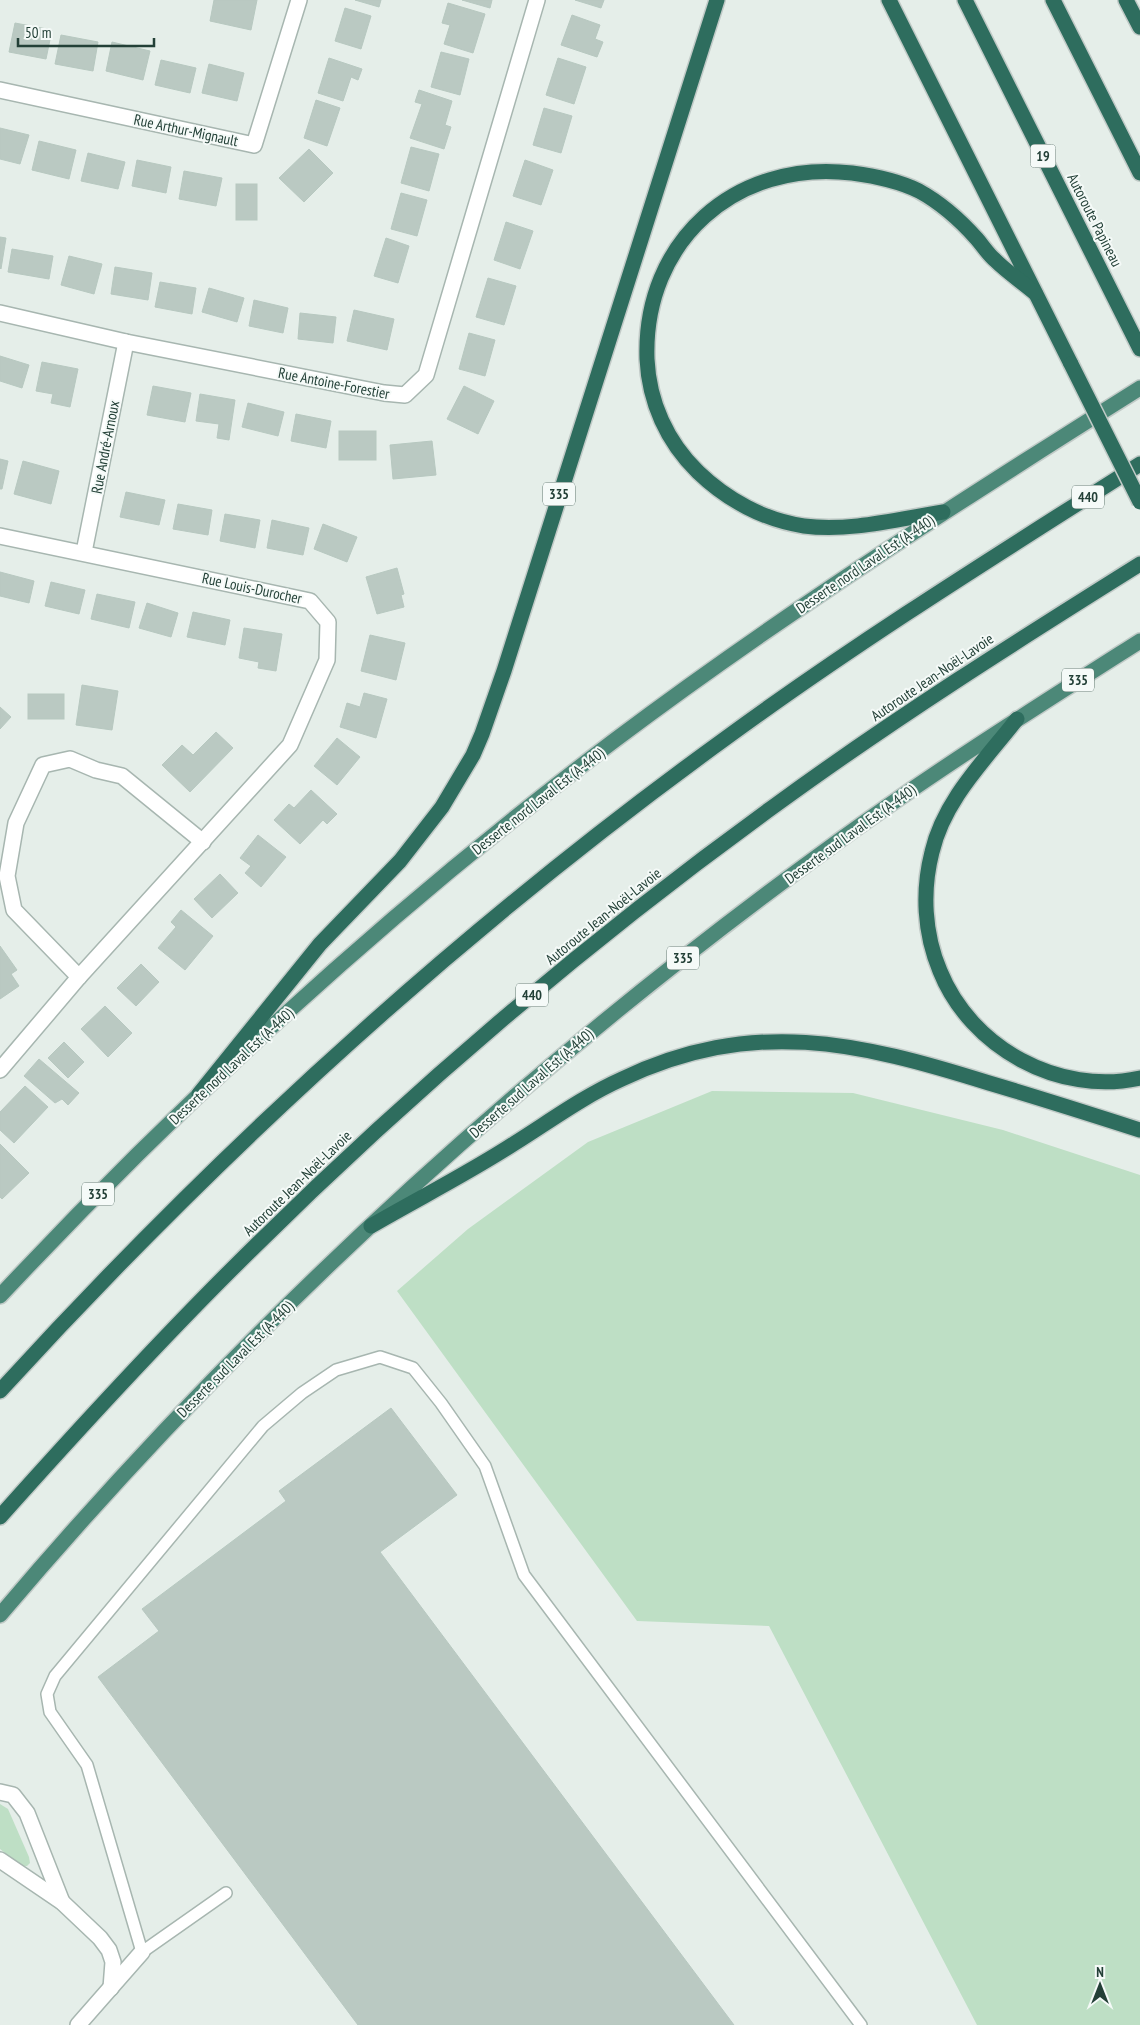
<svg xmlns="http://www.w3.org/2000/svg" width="1140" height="2025" viewBox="0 0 1140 2025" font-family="'PT Sans Narrow',sans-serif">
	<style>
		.green { fill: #bedfc5 }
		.building { fill: #bac9c2; stroke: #b7c8c0 }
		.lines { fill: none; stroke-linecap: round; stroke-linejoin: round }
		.service-casing { stroke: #a7b6b0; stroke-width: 14 }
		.minor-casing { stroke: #a7b6b0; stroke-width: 18 }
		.trunk-casing { stroke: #c1cac7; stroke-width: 18 }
		.motorway-casing { stroke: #c1cac7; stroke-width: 18 }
		.service { stroke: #fff; stroke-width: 11 }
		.minor { stroke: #fff; stroke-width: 15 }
		.trunk { stroke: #4c8878; stroke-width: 15 }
		.motorway { stroke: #2e6d5e; stroke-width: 15 }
		.motorway-bridge-casing { stroke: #c1cac7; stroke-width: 18; stroke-linecap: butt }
		.motorway-bridge { stroke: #2e6d5e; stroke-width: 15 }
		.labels { text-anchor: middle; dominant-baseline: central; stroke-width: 4; stroke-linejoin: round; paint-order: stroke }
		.shield { fill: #f5faf8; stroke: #627871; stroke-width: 1 }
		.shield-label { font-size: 14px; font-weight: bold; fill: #234037 }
		.street-label { font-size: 15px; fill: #234037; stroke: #f5faf8 }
	</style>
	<rect width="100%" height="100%" fill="#e5eee9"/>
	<g class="green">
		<polygon points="712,1091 853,1093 1003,1130 1140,1175 1140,2025 977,2025 769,1626 637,1621 397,1291 468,1229 588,1142"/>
		<polygon points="0,1804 8,1809 29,1857 30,1863 27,1866 22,1866 0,1849"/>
	</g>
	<g class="building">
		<polygon points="214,0 257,0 251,30 210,21"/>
		<polygon points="355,0 381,0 379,7"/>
		<polygon points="462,0 492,0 490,8"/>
		<polygon points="575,0 604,0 601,8"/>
		<polygon points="448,3 485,14 473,53 444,44 450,25 442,23"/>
		<polygon points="345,8 371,16 361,49 335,41"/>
		<polygon points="572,15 600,25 595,39 603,42 597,57 561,45"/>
		<polygon points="15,23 52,30 46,59 9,52"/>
		<polygon points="61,35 98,42 93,71 55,64"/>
		<polygon points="112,42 150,51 143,80 106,71"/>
		<polygon points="441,52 469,59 460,95 431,87"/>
		<polygon points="329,58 362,69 358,80 351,77 343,101 318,93"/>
		<polygon points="558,58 586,67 574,104 546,95"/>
		<polygon points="161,60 196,68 190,93 155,85"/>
		<polygon points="209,64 244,73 237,101 202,93"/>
		<polygon points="419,90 452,101 445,125 451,127 444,149 410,138 422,104 415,102"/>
		<polygon points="316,100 340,108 327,146 304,138"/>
		<polygon points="544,108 572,116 561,153 533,145"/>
		<polygon points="0,128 29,135 20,164 0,159"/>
		<polygon points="39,141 76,150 69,179 32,170"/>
		<polygon points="411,147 439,154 429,191 401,183"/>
		<polygon points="309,149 333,173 304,202 279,178"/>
		<polygon points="88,153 125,162 118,189 81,181"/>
		<polygon points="137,160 171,167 166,193 132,186"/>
		<polygon points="525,160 553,170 541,205 513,196"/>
		<polygon points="184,171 222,178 216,206 179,199"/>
		<rect x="236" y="184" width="21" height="36"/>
		<polygon points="401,193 427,200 417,236 391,229"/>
		<polygon points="506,222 533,231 520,269 494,260"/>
		<polygon points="0,237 6,238 1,269 0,268"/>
		<polygon points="386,238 409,246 398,283 374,276"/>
		<polygon points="12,249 53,256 49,279 8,272"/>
		<polygon points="69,256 102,264 94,294 61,285"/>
		<polygon points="115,267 152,273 148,300 111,294"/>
		<polygon points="488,278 516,286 504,325 476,317"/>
		<polygon points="160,282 196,288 192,314 155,307"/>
		<polygon points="209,288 244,298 237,322 202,312"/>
		<polygon points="254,300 288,308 283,333 249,326"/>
		<polygon points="354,310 394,319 387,350 347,341"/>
		<polygon points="300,313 336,317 333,343 298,339"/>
		<polygon points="469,333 495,340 485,376 459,369"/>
		<polygon points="0,356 29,365 22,388 0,381"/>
		<polygon points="42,362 78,369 70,407 51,403 53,394 36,391"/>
		<polygon points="153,386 191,393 185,422 147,415"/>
		<polygon points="464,386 494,401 478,434 447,419"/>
		<polygon points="200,394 235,400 229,440 217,438 219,424 196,421"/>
		<polygon points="248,403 284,412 278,436 242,427"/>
		<polygon points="296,414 331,421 326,448 291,441"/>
		<rect x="339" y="431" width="37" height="29"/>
		<polygon points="432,441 436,475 393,479 390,445"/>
		<polygon points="0,459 8,461 2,489 0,489"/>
		<polygon points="23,461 59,471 51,504 14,494"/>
		<polygon points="126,492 165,500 159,525 120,517"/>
		<polygon points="178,504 212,510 208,535 173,529"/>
		<polygon points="225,514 260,520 255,548 220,541"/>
		<polygon points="272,520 309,528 303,555 267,548"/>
		<polygon points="323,524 357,537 347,562 314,549"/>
		<polygon points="397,568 404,594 401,595 404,607 377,614 366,577"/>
		<polygon points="0,572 34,581 29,603 0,596"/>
		<polygon points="51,582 85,590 79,614 45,606"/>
		<polygon points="97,594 135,602 129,628 91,619"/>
		<polygon points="147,603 178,613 171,637 139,628"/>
		<polygon points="193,612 230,620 225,645 187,637"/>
		<polygon points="244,628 282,634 276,671 258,668 259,662 239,658"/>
		<polygon points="370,635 405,643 396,680 361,671"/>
		<polygon points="82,685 118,691 112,730 76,725"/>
		<polygon points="364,693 387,699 376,738 340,727 347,703 360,707"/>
		<rect x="28" y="694" width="36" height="25"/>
		<polygon points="0,707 11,717 0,729"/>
		<polygon points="216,732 233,748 190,792 162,765 182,745 193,755"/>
		<polygon points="337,738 360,757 337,785 314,766"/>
		<polygon points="311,790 337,814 327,824 323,820 300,844 274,820 289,804 294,808"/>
		<polygon points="258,835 286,857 261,887 245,873 251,866 240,858"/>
		<polygon points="220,874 238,893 212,918 194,899"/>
		<polygon points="181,910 213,936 185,970 158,948 176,927 171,922"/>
		<polygon points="0,946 17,970 11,974 19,986 0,999"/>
		<polygon points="141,964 159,982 136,1006 117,988"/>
		<polygon points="105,1006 132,1033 108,1057 81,1029"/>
		<polygon points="64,1042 84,1062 68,1078 48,1058"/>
		<polygon points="39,1059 79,1093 68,1105 62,1099 55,1103 24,1076"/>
		<polygon points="25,1086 48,1107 14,1143 0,1130 0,1112"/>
		<polygon points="0,1144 29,1173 2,1199 0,1197"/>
		<polygon points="391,1408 457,1495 380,1552 734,2025 358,2025 98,1677 159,1631 142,1609 286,1501 279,1491"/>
	</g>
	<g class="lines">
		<g class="service-casing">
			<polyline id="service" points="226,1893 142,1952 87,1765 50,1712 47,1694 55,1676 263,1426 302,1393 336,1370 380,1357 413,1368 441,1403 485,1466 524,1575 861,2025"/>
		</g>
		<g class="minor-casing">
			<g id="minor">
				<polyline points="0,90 254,145 299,0"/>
				<polyline points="0,313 126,342 384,393 405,395 426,375 537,0"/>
				<polyline points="0,536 310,601 328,622 327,660 290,745 79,977 0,1070"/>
				<polyline points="84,552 126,342"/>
				<polyline points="79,977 14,910 7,876 16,823 43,765 70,759 96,770 122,776 203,842"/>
				<polyline points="0,1792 13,1795 27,1813 62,1902"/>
				<polyline points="0,1860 62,1902 100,1938 109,1950 113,1962 111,1988"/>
				<polyline points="78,2025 142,1952"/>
			</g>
		</g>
		<g class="trunk-casing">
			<g id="trunk">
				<path d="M0,1296C189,1094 394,907 615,740C784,613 962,500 1140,388"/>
				<path d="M0,1615C246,1324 529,1065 837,842C935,771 1038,706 1140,641"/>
			</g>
		</g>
		<g class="motorway-casing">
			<g id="motorway">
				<polyline points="889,0 1071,364"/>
				<polyline points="965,0 1140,349"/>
				<polyline points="1053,0 1140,173"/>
				<polyline points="1126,0 1140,27"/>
				<path d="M943,512C898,519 850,532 804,526C764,520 727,500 698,472C667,442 649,402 647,359C643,241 736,159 852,173C875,176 899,181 919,191C941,203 961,221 977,239C983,246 988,254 995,260C1007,272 1022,282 1035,293"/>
				<path d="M1017,719C985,760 944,800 932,852C922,891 924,933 940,971C971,1048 1059,1096 1140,1078"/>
				<polyline points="199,1094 320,944 400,861 442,807 473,755 482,734 504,671 717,0"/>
				<path d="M371,1226C419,1198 469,1173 515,1143C550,1121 584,1096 622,1079C753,1017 858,1042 989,1083C1040,1098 1090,1114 1140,1130"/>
				<path d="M0,1391C220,1150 462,929 726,738C860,640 1000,553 1140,464"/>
				<path d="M0,1517C75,1433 151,1350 230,1271C400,1101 583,944 777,804C895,718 1017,641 1140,564"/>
			</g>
		</g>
		<use href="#service" class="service"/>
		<use href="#minor" class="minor"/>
		<use href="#trunk" class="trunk"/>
		<use href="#motorway" class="motorway"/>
		<g class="motorway-bridge-casing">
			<polyline id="motorway-bridge" points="1071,364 1140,502"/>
		</g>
		<use href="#motorway-bridge" class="motorway-bridge"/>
	</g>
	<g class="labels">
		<g class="shield">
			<rect x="1030.5" y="144.5" width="25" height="23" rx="4"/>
			<rect x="543" y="482.5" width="32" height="23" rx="4"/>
			<rect x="1072" y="485.5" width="32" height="23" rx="4"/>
			<rect x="1062" y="668.5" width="32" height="23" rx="4"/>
			<rect x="667" y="946.5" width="32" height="23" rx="4"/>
			<rect x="516" y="983.5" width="32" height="23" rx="4"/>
			<rect x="82" y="1182.5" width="32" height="23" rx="4"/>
		</g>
		<g class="shield-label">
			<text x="1043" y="156">19</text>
			<text x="559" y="494">335</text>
			<text x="1088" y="497">440</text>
			<text x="1078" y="680">335</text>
			<text x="683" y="958">335</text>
			<text x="532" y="995">440</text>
			<text x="98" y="1194">335</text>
		</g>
		<g class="street-label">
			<text transform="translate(186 130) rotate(12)">Rue Arthur-Mignault</text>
			<text transform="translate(1095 220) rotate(63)">Autoroute Papineau</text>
			<text transform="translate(334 383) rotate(11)">Rue Antoine-Forestier</text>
			<text transform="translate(105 447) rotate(-79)">Rue André-Arnoux</text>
			<text transform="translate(865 564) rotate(-34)">Desserte nord Laval Est (A-440)</text>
			<text transform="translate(252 588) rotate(12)">Rue Louis-Durocher</text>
			<text transform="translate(932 677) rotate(-34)">Autoroute Jean-Noël-Lavoie</text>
			<text transform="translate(538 801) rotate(-38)">Desserte nord Laval Est (A-440)</text>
			<text transform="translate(850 834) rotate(-36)">Desserte sud Laval Est (A-440)</text>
			<text transform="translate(603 916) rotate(-39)">Autoroute Jean-Noël-Lavoie</text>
			<text transform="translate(231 1066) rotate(-43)">Desserte nord Laval Est (A-440)</text>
			<text transform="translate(531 1083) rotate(-41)">Desserte sud Laval Est (A-440)</text>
			<text transform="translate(297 1183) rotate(-44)">Autoroute Jean-Noël-Lavoie</text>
			<text transform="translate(235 1359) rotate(-45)">Desserte sud Laval Est (A-440)</text>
		</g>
	</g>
	<g transform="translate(1100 1985)" stroke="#f5faf8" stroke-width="4" paint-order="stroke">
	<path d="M0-4L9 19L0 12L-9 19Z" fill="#234037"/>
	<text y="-8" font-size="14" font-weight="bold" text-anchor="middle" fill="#234037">N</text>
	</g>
	<path d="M18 38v8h136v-8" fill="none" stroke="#234037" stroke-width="2.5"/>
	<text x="25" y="38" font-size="15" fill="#234037" stroke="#f5faf8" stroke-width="4" paint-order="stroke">50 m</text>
</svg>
